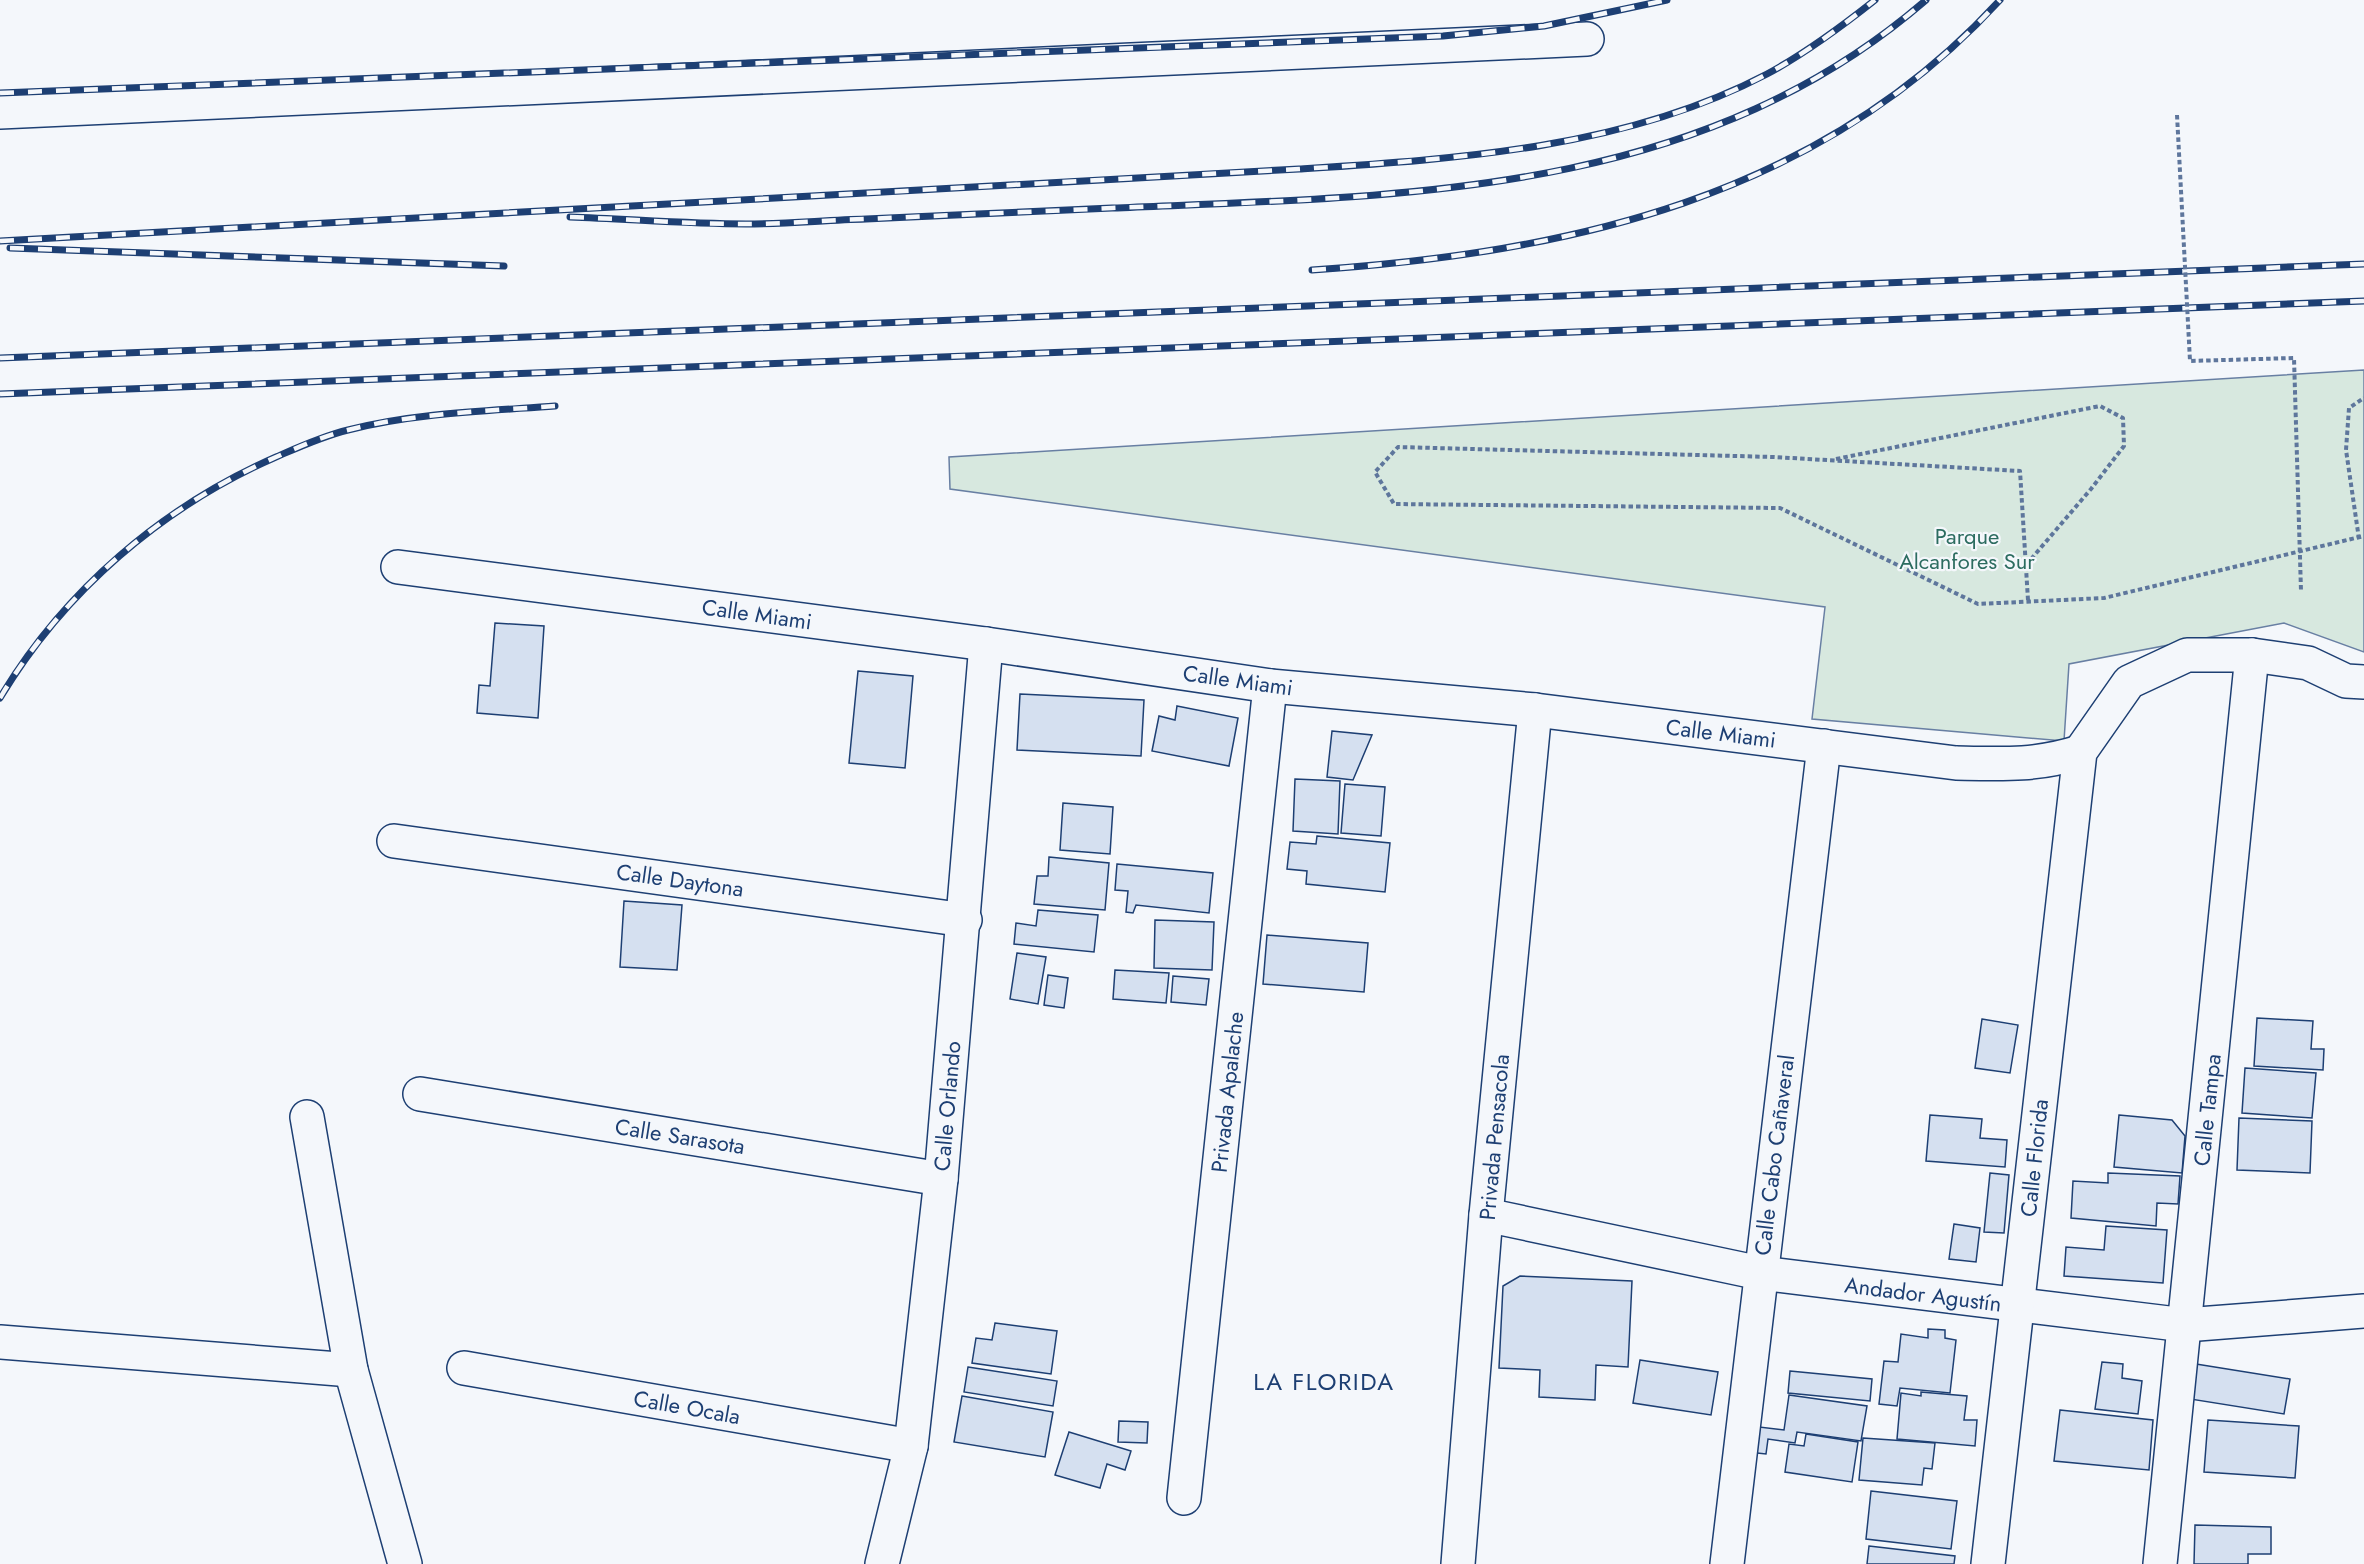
<svg xmlns="http://www.w3.org/2000/svg" width="2364" height="1564" viewBox="0 0 2364 1564" font-family="Jost,sans-serif">
	<style>
		.green { fill: #d7e8df; stroke: #687fa3; stroke-width: 1.5 }
		.building { fill: #d5e0f0; stroke: #1d3f73; stroke-width: 1.5 }
		.lines { fill: none; stroke-linecap: round; stroke-linejoin: round }
		.minor-casing { stroke: #1d3f73; stroke-width: 36 }
		.path { stroke: #5e769c; stroke-width: 4; stroke-dasharray: 4.5 3; stroke-linecap: butt }
		.minor { stroke: #f4f7fb; stroke-width: 33 }
		.rail-casing { stroke: #1d3f73; stroke-width: 7 }
		.rail { stroke: #f4f7fb; stroke-width: 4.5; stroke-dasharray: 14; stroke-linecap: butt }
		.path-bridge { stroke: #5e769c; stroke-width: 4; stroke-dasharray: 4.5 3; stroke-linecap: butt }
		.labels { text-anchor: middle; dominant-baseline: central; stroke-width: 4.5; stroke-linejoin: round; paint-order: stroke }
		.park-label { font-size: 22px; fill: #2c6c60; stroke: #f4f7fb }
		.street-label { font-size: 22px; fill: #1d3f73; stroke: #f4f7fb }
		.neighbourhood-label { font-size: 24px; letter-spacing: 1.5px; fill: #1d3f73; stroke: #f4f7fb }
	</style>
	<rect width="100%" height="100%" fill="#f4f7fb"/>
	<polygon class="green" points="2364,370 2364,652 2284,623 2069,664 2064,741 1812,719 1825,607 950,489 949,457"/>
	<g class="building">
		<polygon points="495,623 544,626 538,718 477,713 479,685 490,686"/>
		<polygon points="858,671 913,676 905,768 849,763"/>
		<polygon points="1020,694 1144,700 1141,756 1017,750"/>
		<polygon points="1177,706 1238,718 1229,766 1152,751 1159,716 1175,720"/>
		<polygon points="1332,731 1372,735 1353,780 1327,777"/>
		<polygon points="1295,779 1340,781 1338,834 1293,831"/>
		<polygon points="1345,784 1385,787 1381,836 1341,833"/>
		<polygon points="1063,803 1113,807 1110,854 1060,850"/>
		<polygon points="1317,836 1390,843 1385,892 1306,884 1307,871 1287,869 1290,842 1316,844"/>
		<polygon points="1049,857 1109,863 1105,910 1034,904 1037,876 1048,876"/>
		<polygon points="1117,864 1213,873 1209,913 1136,905 1133,913 1126,912 1128,891 1115,890"/>
		<polygon points="624,901 682,905 677,970 620,967"/>
		<polygon points="1038,910 1098,915 1094,952 1014,944 1016,923 1036,926"/>
		<polygon points="1155,920 1214,922 1212,970 1154,968"/>
		<polygon points="1267,935 1368,943 1364,992 1263,984"/>
		<polygon points="1017,953 1046,957 1038,1004 1010,999"/>
		<polygon points="1115,970 1169,973 1166,1003 1113,999"/>
		<polygon points="1048,975 1068,978 1064,1008 1044,1005"/>
		<polygon points="1173,976 1209,979 1206,1005 1171,1002"/>
		<polygon points="2257,1018 2313,1021 2311,1049 2324,1049 2323,1070 2254,1066"/>
		<polygon points="1982,1019 2018,1025 2010,1073 1975,1068"/>
		<polygon points="2245,1068 2316,1073 2312,1118 2242,1113"/>
		<polygon points="1930,1115 1982,1119 1980,1138 2007,1140 2005,1167 1926,1161"/>
		<polygon points="2119,1115 2172,1120 2185,1136 2182,1173 2114,1167"/>
		<polygon points="2239,1118 2312,1121 2310,1173 2237,1170"/>
		<polygon points="1990,1173 2009,1175 2004,1233 1984,1232"/>
		<polygon points="2108,1173 2180,1176 2178,1204 2157,1203 2156,1226 2071,1218 2073,1181 2108,1183"/>
		<polygon points="1954,1224 1980,1228 1976,1262 1949,1259"/>
		<polygon points="2106,1226 2167,1230 2163,1283 2064,1276 2066,1247 2104,1250"/>
		<polygon points="1520,1276 1632,1281 1628,1367 1596,1365 1595,1400 1539,1397 1540,1370 1499,1368 1503,1286"/>
		<polygon points="995,1323 1057,1331 1051,1374 972,1363 976,1338 992,1340"/>
		<polygon points="1928,1329 1945,1330 1945,1338 1956,1340 1950,1393 1900,1388 1897,1406 1879,1404 1884,1361 1898,1362 1901,1334 1928,1338"/>
		<polygon points="1640,1360 1718,1372 1711,1415 1633,1403"/>
		<polygon points="2102,1362 2123,1364 2122,1378 2142,1381 2138,1414 2095,1409"/>
		<polygon points="2196,1364 2290,1379 2284,1414 2190,1399"/>
		<polygon points="968,1367 1057,1381 1053,1406 964,1392"/>
		<polygon points="1790,1371 1872,1379 1870,1401 1788,1393"/>
		<polygon points="1921,1392 1967,1396 1964,1420 1977,1420 1975,1446 1897,1439 1901,1393 1921,1396"/>
		<polygon points="1789,1395 1867,1406 1861,1441 1797,1432 1795,1443 1768,1439 1766,1454 1748,1452 1751,1426 1784,1430"/>
		<polygon points="962,1396 1053,1412 1045,1457 954,1442"/>
		<polygon points="2060,1410 2153,1420 2149,1470 2054,1461"/>
		<polygon points="2208,1420 2299,1426 2295,1478 2204,1472"/>
		<polygon points="1119,1421 1148,1422 1147,1443 1118,1442"/>
		<polygon points="1069,1432 1131,1451 1125,1470 1107,1464 1100,1488 1055,1475"/>
		<polygon points="1806,1434 1858,1442 1852,1482 1785,1472 1789,1444 1804,1446"/>
		<polygon points="1863,1438 1935,1443 1932,1469 1924,1468 1922,1485 1859,1480"/>
		<polygon points="1871,1491 1957,1501 1951,1549 1866,1539"/>
		<polygon points="2195,1525 2271,1527 2271,1554 2248,1554 2248,1564 2194,1564"/>
		<polygon points="1869,1546 1955,1556 1954,1564 1867,1564"/>
	</g>
	<g class="lines">
		<g class="minor-casing">
			<g id="minor">
				<polyline points="0,112 1587,39"/>
				<path d="M398,567L986,644L1270,686L1535,710L1956,763C2001,764 2036,766 2080,752"/>
				<polyline points="394,841 965,920"/>
				<polyline points="420,1094 941,1179"/>
				<polyline points="307,1117 351,1370 405,1564"/>
				<polyline points="1486,1215 1760,1273 2185,1325 2364,1311"/>
				<polyline points="0,1342 351,1370"/>
				<polyline points="464,1368 911,1446"/>
				<polyline points="1184,1498 1270,686"/>
				<polyline points="882,1564 911,1446 941,1179 986,644"/>
				<polyline points="1458,1564 1486,1215 1535,710"/>
				<polyline points="1727,1564 1824,746"/>
				<polyline points="1988,1564 2080,752 2129,682 2187,655 2252,655 2308,663 2346,681 2364,682"/>
				<polyline points="2160,1564 2252,655"/>
			</g>
		</g>
		<g class="path">
			<polyline points="1836,459 2100,406 2123,418 2124,446 2091,489 2026,565"/>
			<polyline points="2359,539 2346,450 2349,408 2364,398"/>
			<polyline points="2028,600 2020,471 1773,457 1398,447 1375,472 1394,504 1780,508 1978,604 2104,598 2364,536"/>
		</g>
		<use href="#minor" class="minor"/>
		<g class="rail-casing">
			<g id="rail">
				<polyline points="0,93 1443,36 1544,26 1667,0"/>
				<path d="M570,217C629,219 688,224 746,224C786,224 826,220 866,219C948,215 1030,212 1112,208C1399,196 1696,199 1926,0"/>
				<path d="M0,241L1299,169C1456,159 1624,149 1767,74C1806,53 1841,27 1875,0"/>
				<polyline points="10,248 504,266"/>
				<path d="M1312,270C1568,253 1819,198 2000,0"/>
				<polyline points="0,358 2364,264"/>
				<polyline points="0,394 2364,301"/>
				<path d="M0,698C64,591 162,507 276,457C299,447 323,436 348,430C415,413 486,411 555,406"/>
			</g>
		</g>
		<use href="#rail" class="rail"/>
		<polyline class="path-bridge" points="2177,115 2190,361 2294,358 2301,591"/>
	</g>
	<g class="labels">
		<g class="park-label">
			<text x="1967" y="536">Parque<tspan x="1967" dy="25">Alcanfores Sur</tspan></text>
		</g>
		<g class="street-label">
			<text transform="translate(757 614) rotate(8)">Calle Miami</text>
			<text transform="translate(1238 680) rotate(8)">Calle Miami</text>
			<text transform="translate(1721 733) rotate(7)">Calle Miami</text>
			<text transform="translate(680 880) rotate(8)">Calle Daytona</text>
			<text transform="translate(1227 1092) rotate(-84)">Privada Apalache</text>
			<text transform="translate(947 1106) rotate(-85)">Calle Orlando</text>
			<text transform="translate(2207 1110) rotate(-84)">Calle Tampa</text>
			<text transform="translate(680 1136) rotate(9)">Calle Sarasota</text>
			<text transform="translate(1494 1137) rotate(-85)">Privada Pensacola</text>
			<text transform="translate(1774 1155) rotate(-83)">Calle Cabo Cañaveral</text>
			<text transform="translate(2034 1158) rotate(-84)">Calle Florida</text>
			<text transform="translate(1923 1294) rotate(7)">Andador Agustín</text>
			<text transform="translate(687 1407) rotate(10)">Calle Ocala</text>
		</g>
		<g class="neighbourhood-label">
			<text x="1324" y="1381">LA FLORIDA</text>
		</g>
	</g>
</svg>
